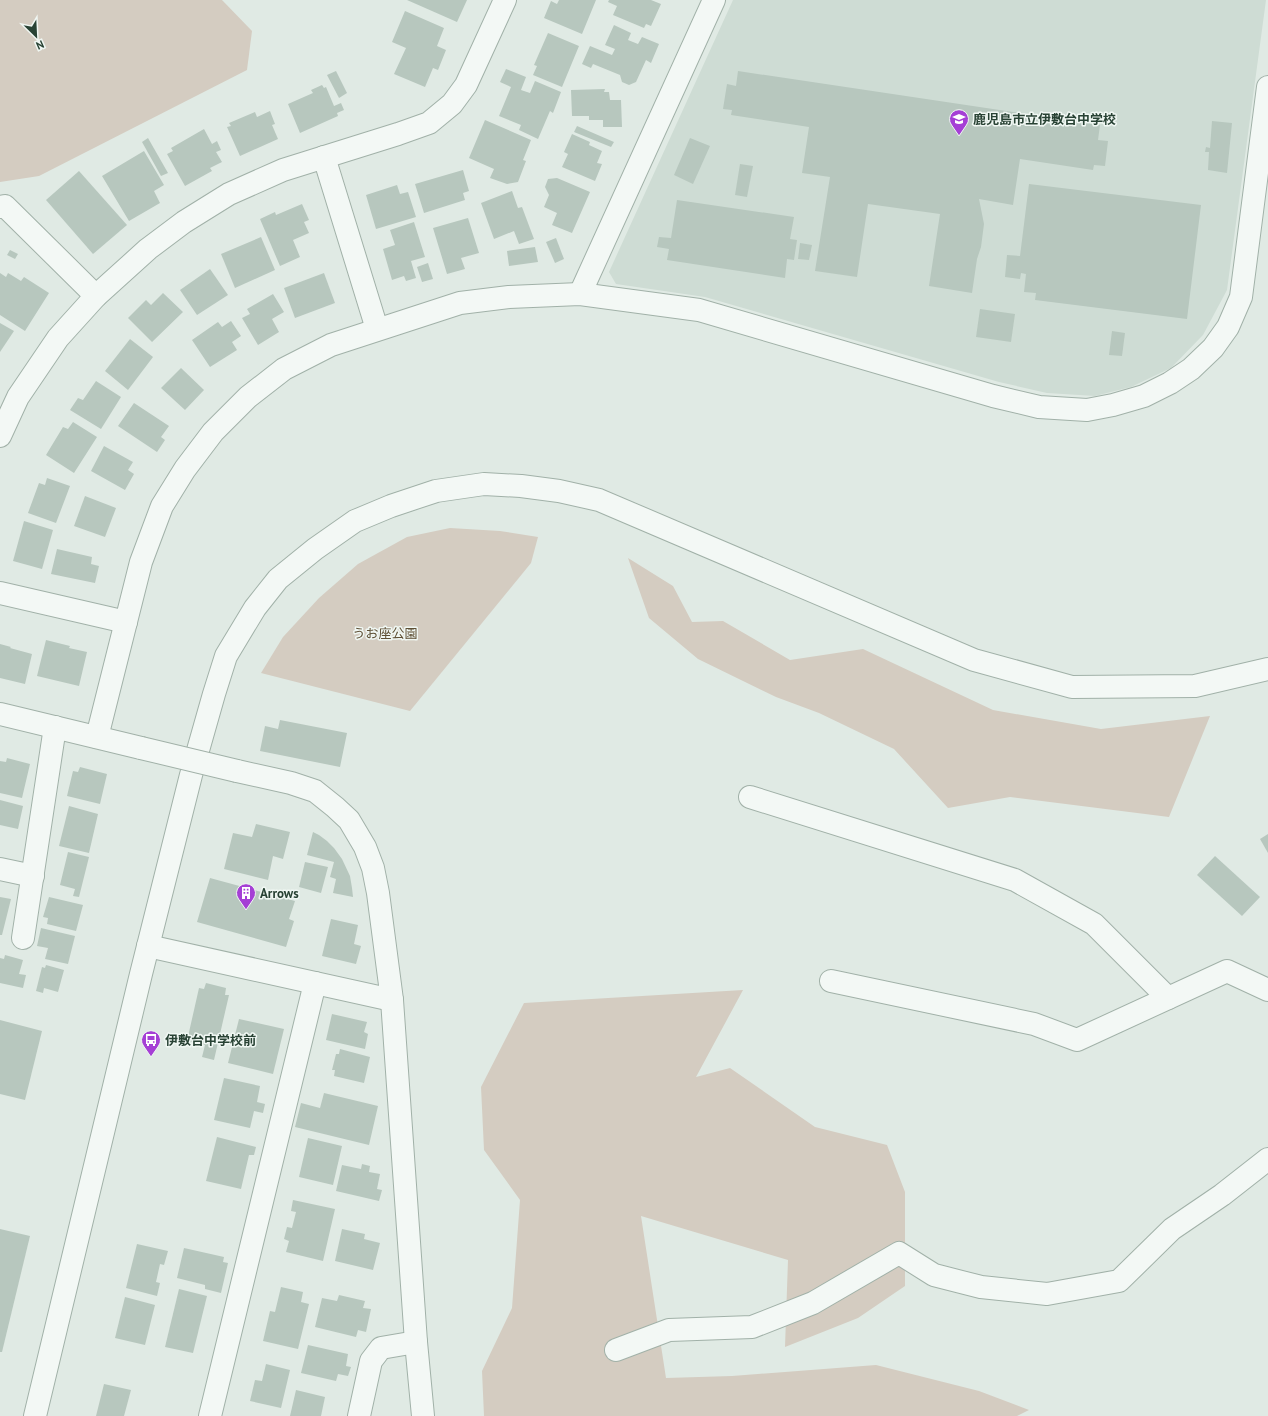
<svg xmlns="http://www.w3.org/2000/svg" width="1268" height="1416" viewBox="0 0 1268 1416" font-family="'PT Sans','Noto Sans JP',sans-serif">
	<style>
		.built { fill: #cedcd4 }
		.green { fill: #d4ccc1 }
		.building { fill: #b7c7be }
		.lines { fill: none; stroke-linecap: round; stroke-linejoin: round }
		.minor-casing { stroke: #a1b1a8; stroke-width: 24 }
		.minor { stroke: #f3f8f5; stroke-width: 22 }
		.minor-bridge-casing { stroke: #a1b1a8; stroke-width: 24; stroke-linecap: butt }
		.minor-bridge { stroke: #f3f8f5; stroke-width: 22 }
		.labels { text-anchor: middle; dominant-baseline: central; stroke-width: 3; stroke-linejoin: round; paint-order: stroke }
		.poi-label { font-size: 13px; font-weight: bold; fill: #284234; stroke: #f0f7f3; text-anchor: start }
		.park-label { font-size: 13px; fill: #5e4f34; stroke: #f0f7f3 }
	</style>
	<rect width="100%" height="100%" fill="#e0eae4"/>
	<polygon class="built" points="733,0 1266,0 1227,290 1203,335 1171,368 1131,387 1095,396 1047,393 999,382 705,297 616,284 609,272"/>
	<g class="green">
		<polygon points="0,0 222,0 252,31 247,70 39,176 0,182"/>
		<polygon points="450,528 500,531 538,537 531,563 410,711 261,673 283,637 319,598 358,564 407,537"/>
		<polygon points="628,558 673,586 692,622 723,621 790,660 863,649 993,710 1101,729 1210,716 1169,817 1010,797 948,808 894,749 819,713 776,697 698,659 649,618"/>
		<polygon points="743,990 696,1077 730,1068 815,1127 887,1145 905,1192 905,1286 858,1318 785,1347 788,1260 641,1216 666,1378 732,1376 876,1365 979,1391 1029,1410 1017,1416 484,1416 482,1371 512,1308 520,1200 484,1150 481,1087 524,1003"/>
	</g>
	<g class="building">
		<polygon points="407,0 467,0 457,22"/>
		<polygon points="559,0 596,0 582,34 544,18 551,1 557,4"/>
		<polygon points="609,0 651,0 661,4 651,26 646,24 644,28 613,15 617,6 608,2"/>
		<polygon points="405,11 444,28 437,46 446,50 438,70 433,68 425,87 394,74 406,48 392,42"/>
		<polygon points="614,25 631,33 628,40 638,44 642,37 659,44 651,63 646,60 636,82 629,85 622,82 620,75 593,64 591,68 582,64 590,46 612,55 615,49 605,45"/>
		<polygon points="548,33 579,46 562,87 533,75 537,66 534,65"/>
		<polygon points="506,69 526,77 521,90 530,93 535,81 561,92 553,113 550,111 538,139 519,130 521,125 499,116 511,87 500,82"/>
		<polygon points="336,71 347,93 339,98 327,75"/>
		<polygon points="738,71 1100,125 1098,140 1108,141 1105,166 1094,165 1093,170 1020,159 1013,205 979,199 984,224 981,247 977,259 972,293 929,286 940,214 868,204 857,277 815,271 830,177 802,173 809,127 731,115 732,110 723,109 727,84 736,86"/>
		<polygon points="322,85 324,88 326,87 334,106 341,103 344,110 337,113 338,116 300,133 288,104 313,93 311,90"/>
		<polygon points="605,89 604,92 609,92 610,100 621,100 622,127 603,127 603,120 589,120 589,116 572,116 571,90"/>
		<polygon points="270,111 275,124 272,125 278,139 240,156 227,127 231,126 229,123 255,112 257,117"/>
		<polygon points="485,120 531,140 523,160 526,161 518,182 507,184 490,178 494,169 469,158"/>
		<polygon points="1212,121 1232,123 1227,173 1208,170 1209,152 1205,152 1206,147 1210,148"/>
		<polygon points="577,126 614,142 611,147 574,132"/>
		<polygon points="204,129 212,144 217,141 221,150 216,152 222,162 210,168 212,171 185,186 167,154 173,151 171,148"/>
		<polygon points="572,134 590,142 589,145 602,151 597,163 602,164 595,181 562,167 568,154 564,152"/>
		<polygon points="148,138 168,173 161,176 142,142"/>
		<polygon points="690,138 710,146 693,184 674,175"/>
		<polygon points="144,151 164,185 154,191 160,203 129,221 102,176"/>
		<polygon points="740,164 753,166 747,197 735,195"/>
		<polygon points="463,170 469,191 463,193 465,200 424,213 415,184"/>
		<polygon points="79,171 127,225 93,254 46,200"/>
		<polygon points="557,178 590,192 572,233 552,225 557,213 544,207 549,195 545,187 548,179"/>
		<polygon points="1029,184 1201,205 1187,319 1035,300 1036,293 1024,292 1026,274 1021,273 1020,279 1005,277 1007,255 1020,256"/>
		<polygon points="397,185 400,194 408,192 416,217 376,229 366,195"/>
		<polygon points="512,191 518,208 522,207 534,239 519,244 514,231 494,239 481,203"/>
		<polygon points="677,200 794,217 790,239 797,240 794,260 787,259 785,278 667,260 669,249 657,247 659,237 671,238"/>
		<polygon points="302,204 309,220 304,222 309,233 293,240 300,257 280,266 260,219 275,212 276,215"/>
		<polygon points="468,218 479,253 461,258 465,269 447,274 433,228"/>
		<polygon points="414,222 425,257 411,261 416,278 406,281 404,276 392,280 383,249 395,245 390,230"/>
		<polygon points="261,237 275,270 235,288 221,254"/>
		<polygon points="556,238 564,259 555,263 546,242"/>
		<polygon points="800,243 812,245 809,260 798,259"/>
		<polygon points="535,247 538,262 509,266 507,251"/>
		<polygon points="10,250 18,254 15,259 7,255"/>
		<polygon points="428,263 433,279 422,282 417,267"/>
		<polygon points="210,269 228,295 197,315 180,290"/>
		<polygon points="0,273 6,277 8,273 21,281 24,277 49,293 25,331 0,315"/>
		<polygon points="324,273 335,303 295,318 284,288"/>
		<polygon points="163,293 183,312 152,342 128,318 146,300 151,305"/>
		<polygon points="273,294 284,312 272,319 279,332 258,345 242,318 250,314 247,309"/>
		<polygon points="980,309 1015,314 1011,342 976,337"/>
		<polygon points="231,321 241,336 232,342 237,350 210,367 192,340 218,322 222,327"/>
		<polygon points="0,323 14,331 0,352"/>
		<polygon points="1112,331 1125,333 1122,356 1109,355"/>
		<polygon points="130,339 153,357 128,390 105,371"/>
		<polygon points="181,368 204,390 185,410 161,388"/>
		<polygon points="96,381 121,397 101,429 70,410 78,398 83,400"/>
		<polygon points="134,403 169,426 161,437 165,440 157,452 118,426"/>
		<polygon points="73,422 97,437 74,473 46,455 63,427 68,429"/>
		<polygon points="104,446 133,462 128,470 134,474 125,490 91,471"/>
		<polygon points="47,478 70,486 56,523 28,513 39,483 45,485"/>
		<polygon points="85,496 116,508 105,537 74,526"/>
		<polygon points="24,521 53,530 42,569 13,561"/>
		<polygon points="57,549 92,557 91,564 99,566 95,583 51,574"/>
		<polygon points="46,640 70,646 69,648 87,652 79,686 37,676"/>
		<polygon points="0,644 11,647 10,648 32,654 25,684 0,678"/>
		<polygon points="280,720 347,733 340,767 260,751 265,726 278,729"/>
		<polygon points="7,758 30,764 22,798 0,793 0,761 6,762"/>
		<polygon points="80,767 107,774 100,804 67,796 73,771 78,772"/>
		<polygon points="0,800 23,806 18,829 0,825"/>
		<polygon points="69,806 98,814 89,853 59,846"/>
		<polygon points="256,824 290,832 283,859 273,856 268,880 224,869 233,833 252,837"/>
		<polygon points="313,832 319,835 327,841 334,848 342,859 350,876 352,888 353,897 333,893 336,879 330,877 334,862 307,855"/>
		<polygon points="1268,834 1268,853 1260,839"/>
		<polygon points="68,852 89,857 79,897 73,896 75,889 60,885"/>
		<polygon points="1215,856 1260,897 1242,916 1197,875"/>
		<polygon points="305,862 328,867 321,893 299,887"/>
		<polygon points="210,878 295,901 289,919 294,921 286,947 197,922"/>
		<polygon points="0,897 11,899 2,935 0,935"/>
		<polygon points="49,897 83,905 76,931 47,924 48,918 43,917"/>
		<polygon points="331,919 358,925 354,944 361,946 356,964 322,956"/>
		<polygon points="41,928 75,936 68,964 45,959 48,948 37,946"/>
		<polygon points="5,955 23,960 19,974 26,975 23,988 0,983 0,958 4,959"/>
		<polygon points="46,965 64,970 58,992 44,988 43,993 36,991 42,967 45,968"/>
		<polygon points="206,983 226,988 225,995 229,995 214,1060 202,1057 205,1045 187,1041 199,988 204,989"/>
		<polygon points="332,1014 367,1022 364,1032 368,1034 365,1049 326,1040"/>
		<polygon points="239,1019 284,1029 273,1074 228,1063"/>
		<polygon points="0,1020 42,1031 25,1100 0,1094"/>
		<polygon points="340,1049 370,1057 364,1083 334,1076 335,1070 332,1070 336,1054 339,1054"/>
		<polygon points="224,1078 260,1086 257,1102 265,1104 263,1113 254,1111 250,1128 214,1120"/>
		<polygon points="324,1093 378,1106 369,1145 295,1127 301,1103 320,1108"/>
		<polygon points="217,1137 256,1147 254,1155 249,1155 241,1189 206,1181"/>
		<polygon points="308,1138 342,1146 333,1185 299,1177"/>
		<polygon points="362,1164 370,1166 369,1172 380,1174 377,1189 382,1190 379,1201 336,1191 342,1165 361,1169"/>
		<polygon points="293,1200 335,1209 323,1261 286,1252 289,1241 284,1239 287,1227 292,1228 296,1212 291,1211"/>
		<polygon points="0,1229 30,1236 2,1352 0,1352"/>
		<polygon points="342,1229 365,1234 364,1239 380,1243 373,1270 335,1261"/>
		<polygon points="137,1244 168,1251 164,1265 160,1264 156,1282 160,1283 157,1296 126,1288"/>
		<polygon points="184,1248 224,1257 223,1262 228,1263 221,1293 205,1289 205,1285 177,1278"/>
		<polygon points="281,1287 303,1292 301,1302 309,1304 298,1349 263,1341 270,1311 275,1312"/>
		<polygon points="179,1289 207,1296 193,1353 165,1347"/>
		<polygon points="339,1295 365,1301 363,1308 371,1309 366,1332 358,1330 356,1337 315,1327 322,1298 337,1301"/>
		<polygon points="125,1297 155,1305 145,1345 115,1338"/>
		<polygon points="308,1345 348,1354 346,1366 351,1367 348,1376 338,1374 336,1381 301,1373"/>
		<polygon points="266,1364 290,1370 281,1408 250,1401 255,1380 262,1381"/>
		<polygon points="104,1384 131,1390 124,1416 96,1416"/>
		<polygon points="296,1390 325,1397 321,1416 290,1416"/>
	</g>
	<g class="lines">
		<g class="minor-casing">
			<g id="minor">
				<polyline points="324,157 377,329"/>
				<polyline points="0,207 5,206 96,296"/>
				<polyline points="580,294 714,0"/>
				<polyline points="0,436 18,397 58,338 96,296 148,249 184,222 229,194 283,170 398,134 429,123 452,104 466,85 505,0"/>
				<polyline points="0,593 126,622"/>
				<polyline points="0,714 141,748"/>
				<polyline points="97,737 141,562 162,506 185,469 213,432 248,397 284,369 331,345 460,303 509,297 580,294 699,310 993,396 1039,407 1087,410 1113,405 1144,396 1170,383 1191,369 1213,348 1228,327 1241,297 1268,87"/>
				<polyline points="237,771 291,783 315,791 335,807 349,820 365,847 373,868 378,893 392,1000 416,1342 423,1416"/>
				<polyline points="750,797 1015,880 1094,924 1168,998"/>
				<polyline points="0,869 33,876"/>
				<polyline points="23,938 55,727"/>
				<polyline points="148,946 392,1000"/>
				<polyline points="831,981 1034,1024 1077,1040 1227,971 1268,990"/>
				<polyline points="616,1350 669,1330 752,1327 813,1303 899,1253 934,1275 981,1287 1047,1294 1119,1281 1172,1229 1222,1195 1268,1159"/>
				<polyline points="35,1416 141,974 191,775 214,694 226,656 255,608 278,579 315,549 355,521 391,506 436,491 484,484 521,486 559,491 599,500 974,660 1072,687 1195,686 1268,669"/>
				<polyline points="210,1416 315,983"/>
				<polyline points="359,1416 371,1361 381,1348 416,1342"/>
			</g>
		</g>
		<use href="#minor" class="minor"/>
		<g class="minor-bridge-casing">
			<polyline id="minor-bridge" points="141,748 237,771"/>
		</g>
		<use href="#minor-bridge" class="minor-bridge"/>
	</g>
	<defs>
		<g id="school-pin" transform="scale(1)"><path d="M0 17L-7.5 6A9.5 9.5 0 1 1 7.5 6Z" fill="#a53fd5" stroke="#f0f7f3"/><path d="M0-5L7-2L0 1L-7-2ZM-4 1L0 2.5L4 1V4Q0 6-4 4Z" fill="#fff"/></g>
		<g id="building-pin" transform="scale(1)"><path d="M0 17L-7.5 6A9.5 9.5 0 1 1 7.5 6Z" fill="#a53fd5" stroke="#f0f7f3"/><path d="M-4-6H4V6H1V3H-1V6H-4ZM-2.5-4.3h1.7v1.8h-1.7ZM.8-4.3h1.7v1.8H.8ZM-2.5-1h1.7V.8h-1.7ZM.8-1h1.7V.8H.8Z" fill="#fff"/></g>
		<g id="bus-pin" transform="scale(1)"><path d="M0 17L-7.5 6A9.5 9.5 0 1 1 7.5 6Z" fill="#a53fd5" stroke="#f0f7f3"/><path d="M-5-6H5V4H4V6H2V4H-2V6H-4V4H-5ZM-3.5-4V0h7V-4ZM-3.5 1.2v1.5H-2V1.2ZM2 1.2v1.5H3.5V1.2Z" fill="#fff"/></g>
	</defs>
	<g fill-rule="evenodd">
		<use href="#school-pin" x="959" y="119"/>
		<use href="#building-pin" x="246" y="893"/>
		<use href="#bus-pin" x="151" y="1040"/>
	</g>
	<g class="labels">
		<g class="poi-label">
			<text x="973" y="119">鹿児島市立伊敷台中学校</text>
			<text x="260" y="893">Arrows</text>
			<text x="165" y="1040">伊敷台中学校前</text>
		</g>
		<g class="park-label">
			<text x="385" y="633">うお座公園</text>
		</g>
	</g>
	<g transform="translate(36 36) rotate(156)" stroke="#f0f7f3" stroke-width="3" paint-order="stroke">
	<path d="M0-3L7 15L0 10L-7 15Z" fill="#284234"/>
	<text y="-6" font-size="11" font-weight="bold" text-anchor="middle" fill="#284234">N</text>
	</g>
</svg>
